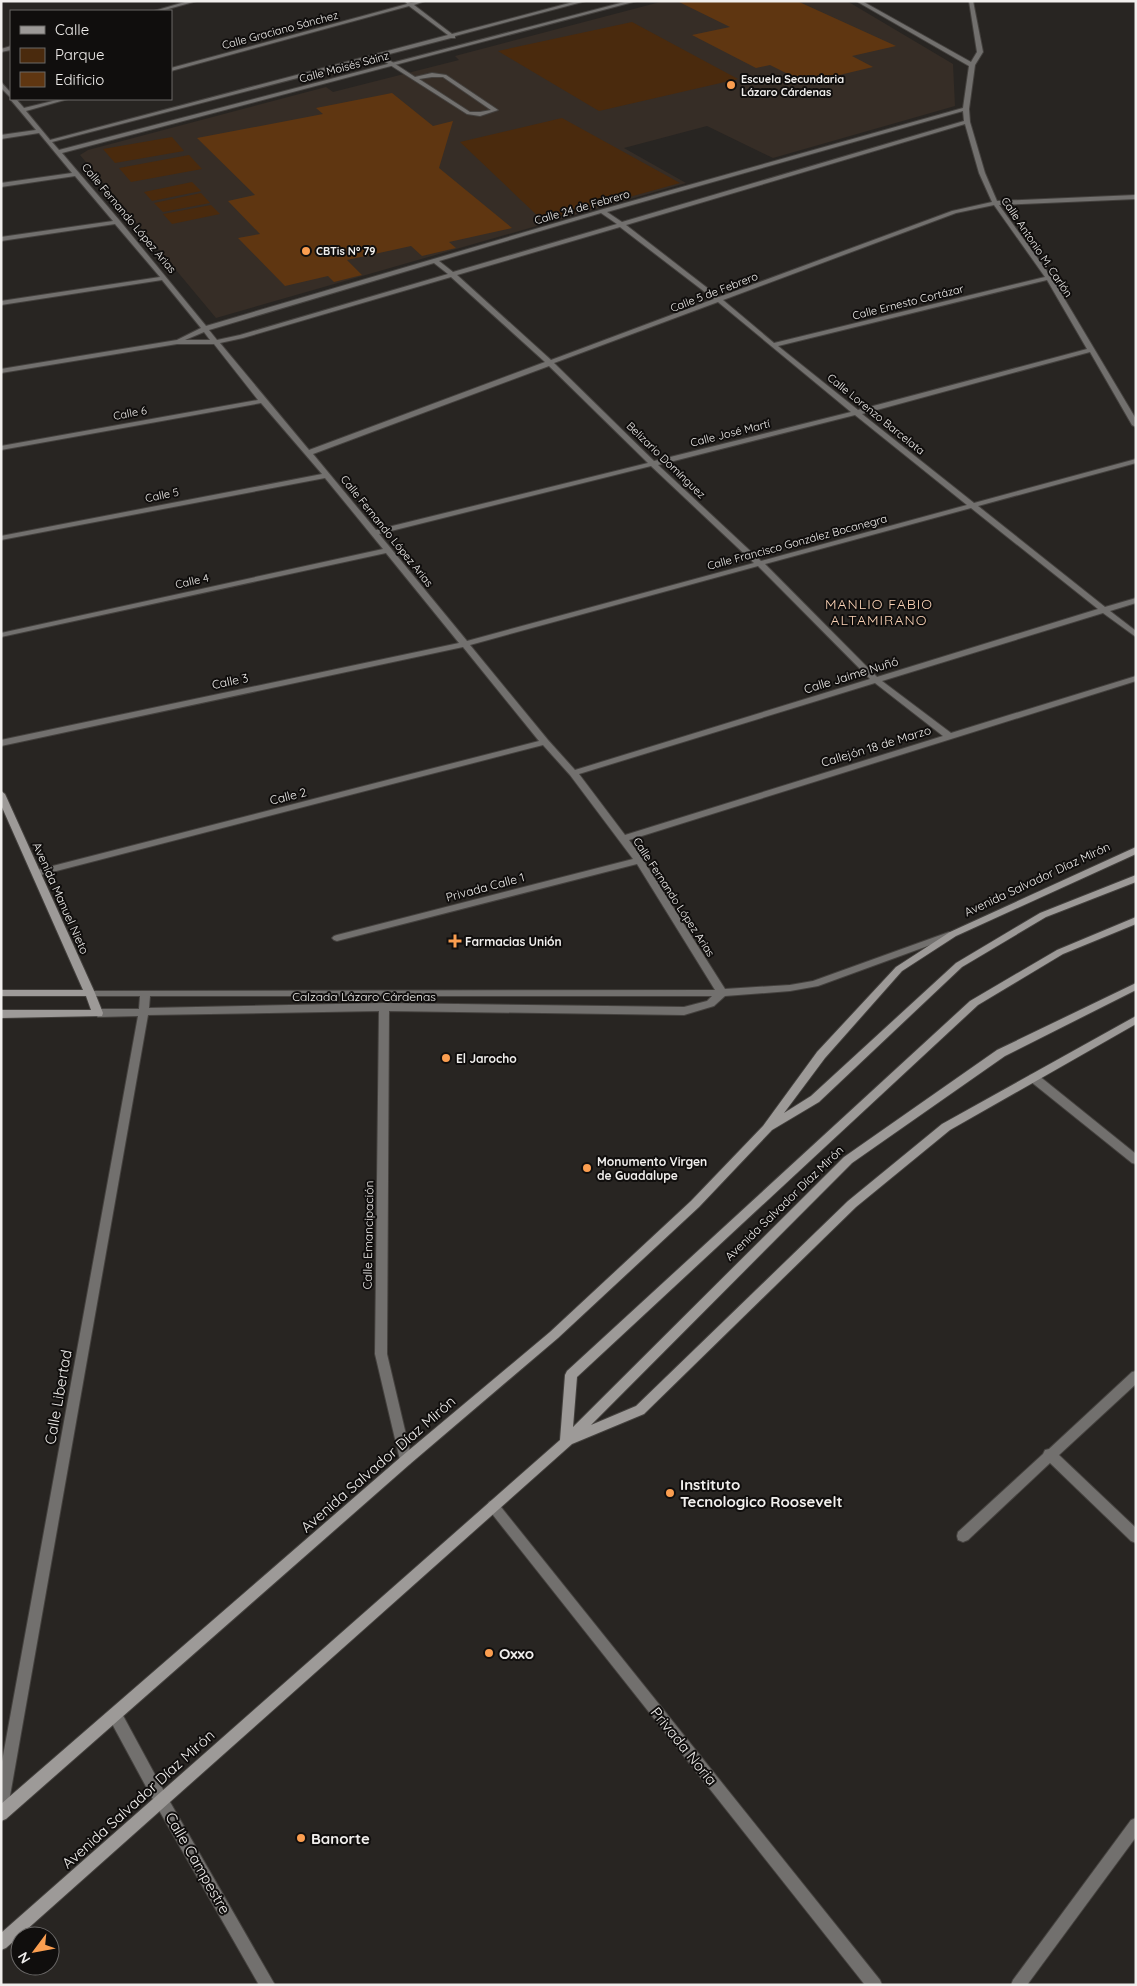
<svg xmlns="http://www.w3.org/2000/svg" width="1137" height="1986" viewBox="0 0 1137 1986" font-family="Quicksand,sans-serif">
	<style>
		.built { fill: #362d26 }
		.green { fill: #4a2a0d }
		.building { fill: #5f3611 }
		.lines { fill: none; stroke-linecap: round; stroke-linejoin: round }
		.lane-casing { stroke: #44413e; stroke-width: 2 }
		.street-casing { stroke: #44413e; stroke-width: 2 }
		.secondary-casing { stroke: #44413e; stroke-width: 2 }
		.lane { fill: #72706e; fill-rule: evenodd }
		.street { fill: #72706e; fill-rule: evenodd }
		.secondary { fill: #9d9a98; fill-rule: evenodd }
		.poi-dot { fill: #fb9e50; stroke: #100e0d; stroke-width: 2 }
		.labels { text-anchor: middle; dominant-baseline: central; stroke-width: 4; stroke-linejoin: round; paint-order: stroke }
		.far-street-label { font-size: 11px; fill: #f1efed; stroke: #100e0d }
		.far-poi-label { font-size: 11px; font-weight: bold; fill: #f1efed; stroke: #100e0d; text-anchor: start }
		.street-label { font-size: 12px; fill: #f1efed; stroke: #100e0d }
		.poi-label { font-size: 12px; font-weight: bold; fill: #f1efed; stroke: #100e0d; text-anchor: start }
		.neighbourhood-label { font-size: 14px; letter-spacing: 1px; fill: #fbd3b6; stroke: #100e0d }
		.near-street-label { font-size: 15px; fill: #f1efed; stroke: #100e0d }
		.near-poi-label { font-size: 15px; font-weight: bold; fill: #f1efed; stroke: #100e0d; text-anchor: start }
	</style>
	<rect width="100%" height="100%" fill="#282522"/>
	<polygon class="built" points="664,1 847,1 953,64 955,106 773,158 707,126 624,148 686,183 216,318 80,155 88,150 326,87 333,92 459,60 455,56"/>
	<g class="green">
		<polygon points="632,22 738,79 599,111 498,51"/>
		<polygon points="562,118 680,183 543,221 460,142"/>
		<polygon points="172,137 184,151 115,163 103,149"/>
		<polygon points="189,155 202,169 131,182 119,168"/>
		<polygon points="192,182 201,191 152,201 144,192"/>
		<polygon points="201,193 210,203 163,212 154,203"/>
		<polygon points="211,205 220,214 172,224 163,214"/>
	</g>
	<g class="building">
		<polygon points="677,1 797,1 896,46 852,56 873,67 806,83 770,65 756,68 692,35 730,27"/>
		<polygon points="392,93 433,126 453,121 439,168 512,228 449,242 456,248 422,256 411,246 347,260 362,275 334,282 328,276 285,286 238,238 260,234 228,201 255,195 197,138 323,114 316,108"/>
	</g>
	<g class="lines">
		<g class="lane-casing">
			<path id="lane" d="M376,54H380L415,77L432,73L446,75L498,110L480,116L467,114L376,56ZM432,77H443L491,110L480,112H470L419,79Z"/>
		</g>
		<g class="street-casing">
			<g id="street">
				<polygon points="188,1 197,1 161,11 154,11"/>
				<path d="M405,1L411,3L425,1L414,5L452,34L577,1H586L455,36V38H451L52,142L59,150L628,1H637L62,153L120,221L206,326L600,210L963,108L969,66L856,1H862L971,62L977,52L969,1H973L983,52L975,65L969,109L970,122L985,173L997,201L1136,195V199L999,205L1052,278L1136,419V427L1132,425L1090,352L862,414L974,503L1136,459V463L978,506L1105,607L1136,598V603L1110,611L1136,631V637L1103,613L882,681L951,733L1136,676V681L629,840L642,858L725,989L790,985L813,981L949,932H955L957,934L955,936L818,986L790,991L725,996L714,1006L684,1015L389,1011L387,1354L412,1460L410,1464L406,1465L402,1464L400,1460L375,1354L379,1011L148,1015L8,1807L6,1812L1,1814V1767L138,1016L98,1017L93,1013L98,1009H139L140,996H90L85,993L86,991L715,990L637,864L337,941L334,940L332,938L334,936L337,935L633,859L570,775L543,745L37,876L32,873L37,870L539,741L463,647L1,746V740L459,643L386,553L1,637V633L383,549L325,478L1,540V536L322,474L261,403L1,450V446L258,400L214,344H177L1,373V369L177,340L201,328L162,280L1,305V301L160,277L115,224L1,241V237L113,221L75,176L1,187V183L72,173L39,133L1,139V135L36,130L10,99H16L24,108L61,99H68L26,111L50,140L448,35L409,6L171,71V68L407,4ZM963,111L964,121L622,222L607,212ZM965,124L979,173L992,202L952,211L719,297L626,225ZM994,205L1045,277L774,343L723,300L956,213ZM601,213L617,224L453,272L439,261ZM620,227L714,299L551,360L457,275ZM434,263L448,274L240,335L217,340L209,330ZM451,277L545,362L309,450L220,343L243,338ZM1047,280L1087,349L858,410L778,346ZM718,302L851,412L654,461L554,363ZM204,332L210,340H185ZM549,366L648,463L376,530L313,454ZM855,415L967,505L761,561L658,465ZM651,466L754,563L467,641L379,534ZM971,508L1098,609L877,677L765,564ZM758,566L870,679L575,770L548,740L470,645ZM875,683L943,736L625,835L579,774ZM150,996H712L707,1001L684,1007L384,1003L149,1008Z"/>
				<polygon points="11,46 11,50 1,52 1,49"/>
				<polygon points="1,82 11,93 11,98 1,88"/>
				<polygon points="1034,1074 1038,1075 1136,1154 1136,1164 1132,1163 1030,1081 1029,1078 1030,1075"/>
				<polygon points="1136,1371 1136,1384 1059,1455 1136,1528 1136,1543 1131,1541 1050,1463 968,1540 963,1542 958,1540 957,1536 958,1532 1043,1454 1045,1450 1049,1449 1132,1372"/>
				<polygon points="493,1500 497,1502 880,1980 882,1985 865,1985 489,1510 487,1506 489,1502"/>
				<polygon points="115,1708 120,1710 166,1795 275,1985 259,1985 156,1805 110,1720 108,1715 110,1710"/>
				<polygon points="1136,1818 1136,1837 1027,1985 1011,1985 1013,1980 1131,1820"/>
			</g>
		</g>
		<g class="secondary-casing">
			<g id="secondary">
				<polygon points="1,791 5,794 95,993 103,1013 102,1016 1,1018 1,1010 91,1010 86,996 1,996 1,990 83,990 1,805"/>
				<polygon points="1136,847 1136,854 956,936 902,971 825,1058 784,1113 811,1096 956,963 1040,913 1136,875 1136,882 1046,917 962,967 819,1102 772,1130 699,1207 558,1338 410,1464 6,1819 1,1821 1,1804 402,1456 550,1332 691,1201 763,1126 817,1052 896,967 950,932"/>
				<polygon points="1136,917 1136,924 1063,954 978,1005 577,1377 573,1427 844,1157 997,1050 1136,983 1136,990 1005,1056 852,1163 591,1425 636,1406 848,1201 942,1124 1136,1016 1136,1024 950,1130 856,1207 644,1414 572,1444 6,1948 1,1950 1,1933 560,1440 565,1375 567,1371 970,1001 1057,950"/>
			</g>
		</g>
		<use href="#lane" class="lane"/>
		<use href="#street" class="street"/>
		<use href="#secondary" class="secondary"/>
	</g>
	<g class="poi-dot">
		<circle cx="731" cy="85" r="5"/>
		<circle cx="306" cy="251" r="5"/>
		<path d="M452.5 933.5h5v5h5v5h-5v5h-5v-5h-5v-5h5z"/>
		<circle cx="446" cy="1058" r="5"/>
		<circle cx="587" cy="1168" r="5"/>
		<circle cx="670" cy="1493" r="5"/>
		<circle cx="489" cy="1653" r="5"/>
		<circle cx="301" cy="1838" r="5"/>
	</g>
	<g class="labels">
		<g class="far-street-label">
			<text transform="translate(280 30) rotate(-15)">Calle Graciano Sánchez</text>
			<text transform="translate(344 67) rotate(-15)">Calle Moisés Sáinz</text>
			<text transform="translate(582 207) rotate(-16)">Calle 24 de Febrero</text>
			<text transform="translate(129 218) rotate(50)">Calle Fernando López Arias</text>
			<text transform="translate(1037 247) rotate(56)">Calle Antonio M. Carlón</text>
			<text transform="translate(714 292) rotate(-21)">Calle 5 de Febrero</text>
			<text transform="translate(908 302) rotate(-14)">Calle Ernesto Cortázar</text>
			<text transform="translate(130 413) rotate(-10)">Calle 6</text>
			<text transform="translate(876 414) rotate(39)">Calle Lorenzo Barcelata</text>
			<text transform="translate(730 433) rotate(-14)">Calle José Martí</text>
			<text transform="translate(666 460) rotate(44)">Belizario Domínguez</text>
			<text transform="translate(162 495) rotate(-11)">Calle 5</text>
			<text transform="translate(387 531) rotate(51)">Calle Fernando López Arias</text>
			<text transform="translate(797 542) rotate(-15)">Calle Francisco González Bocanegra</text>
			<text transform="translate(192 581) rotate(-12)">Calle 4</text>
			<text transform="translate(674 897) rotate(57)">Calle Fernando López Arias</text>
		</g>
		<g class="far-poi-label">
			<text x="741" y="79">Escuela Secundaria<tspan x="741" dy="13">Lázaro Cárdenas</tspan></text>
			<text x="316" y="251">CBTis N° 79</text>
		</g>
		<g class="street-label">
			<text transform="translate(851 675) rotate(-17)">Calle Jaime Nuñó</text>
			<text transform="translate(230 681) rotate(-12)">Calle 3</text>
			<text transform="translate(876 746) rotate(-17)">Callejón 18 de Marzo</text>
			<text transform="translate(288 796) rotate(-14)">Calle 2</text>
			<text transform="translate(1037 879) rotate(-25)">Avenida Salvador Díaz Mirón</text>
			<text transform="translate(485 887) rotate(-15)">Privada Calle 1</text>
			<text transform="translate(61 898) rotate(66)">Avenida Manuel Nieto</text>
			<text x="364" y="996">Calzada Lázaro Cárdenas</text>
			<text transform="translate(784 1203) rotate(-44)">Avenida Salvador Díaz Mirón</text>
			<text transform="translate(368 1235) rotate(-89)">Calle Emancipación</text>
		</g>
		<g class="poi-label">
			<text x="465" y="941">Farmacias Unión</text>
			<text x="456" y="1058">El Jarocho</text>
			<text x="597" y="1161">Monumento Virgen<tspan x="597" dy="14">de Guadalupe</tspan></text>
		</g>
		<g class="neighbourhood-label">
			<text x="879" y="604">MANLIO FABIO<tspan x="879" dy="16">ALTAMIRANO</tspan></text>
		</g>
		<g class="near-street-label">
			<text transform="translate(58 1397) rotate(-80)">Calle Libertad</text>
			<text transform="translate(378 1464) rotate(-41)">Avenida Salvador Díaz Mirón</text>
			<text transform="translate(684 1746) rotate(51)">Privada Noria</text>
			<text transform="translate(138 1799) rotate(-42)">Avenida Salvador Díaz Mirón</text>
			<text transform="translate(198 1863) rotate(60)">Calle Campestre</text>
		</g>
		<g class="near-poi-label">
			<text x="680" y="1484">Instituto<tspan x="680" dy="17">Tecnologico Roosevelt</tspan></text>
			<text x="499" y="1653">Oxxo</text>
			<text x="311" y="1838">Banorte</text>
		</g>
	</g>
	<rect width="1137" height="1986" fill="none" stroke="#f1efed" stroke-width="5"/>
	<rect x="10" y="10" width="162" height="90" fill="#100e0d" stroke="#6a6867"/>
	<rect x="20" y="26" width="25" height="8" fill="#9d9a98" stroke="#6a6867"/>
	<text x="55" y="35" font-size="15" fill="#f1efed">Calle</text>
	<rect x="20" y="48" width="25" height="15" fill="#4a2a0d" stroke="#6a6867"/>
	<text x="55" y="60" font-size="15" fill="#f1efed">Parque</text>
	<rect x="20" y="72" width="25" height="15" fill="#5f3611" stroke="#6a6867"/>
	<text x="55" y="85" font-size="15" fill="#f1efed">Edificio</text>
	<g transform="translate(35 1951) rotate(238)"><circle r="24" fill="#100e0d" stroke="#6a6867"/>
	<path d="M0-4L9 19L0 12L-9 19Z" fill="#fb9e50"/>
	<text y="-8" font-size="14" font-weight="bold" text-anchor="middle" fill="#f1efed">N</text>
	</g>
</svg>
